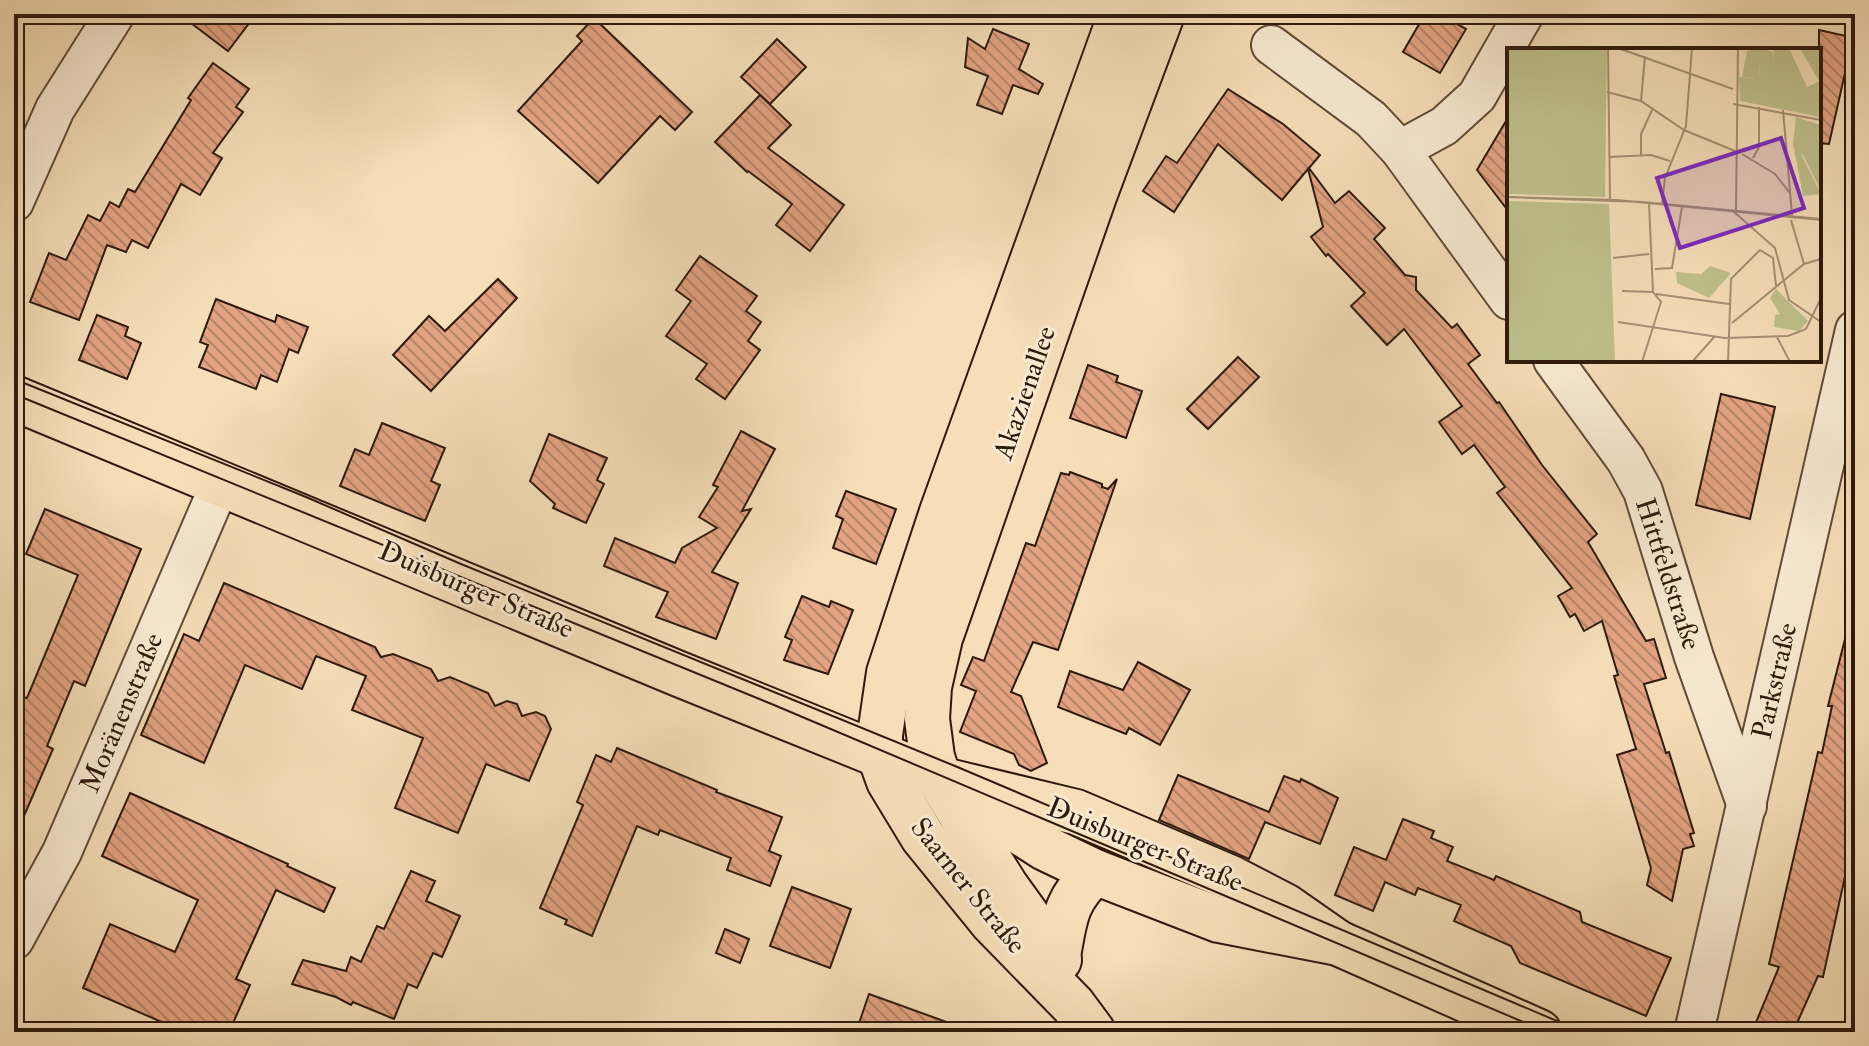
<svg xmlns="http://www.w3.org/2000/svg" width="1869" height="1046" viewBox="0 0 1869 1046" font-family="'IM FELL Double Pica',serif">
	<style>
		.building { fill: url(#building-back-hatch); stroke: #2e1a0d; stroke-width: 2 }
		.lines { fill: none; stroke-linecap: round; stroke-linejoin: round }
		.minor-casing { stroke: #604b38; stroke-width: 42 }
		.major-casing { stroke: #2e1a0d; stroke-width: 48 }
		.minor { stroke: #f8ead1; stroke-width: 38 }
		.major { stroke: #f5deb8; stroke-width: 44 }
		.tram { stroke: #2e1a0d; stroke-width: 2 }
		.labels { text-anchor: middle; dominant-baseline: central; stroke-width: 6; stroke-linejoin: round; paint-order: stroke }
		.street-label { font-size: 28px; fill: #2e1a0d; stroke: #f8ead1 }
		.inset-road { fill: none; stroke: #a59074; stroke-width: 2 }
		.view { fill: #7b2cbf; fill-opacity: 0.15; stroke: #7b2cbf; stroke-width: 4 }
		.inset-edge { fill: none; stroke: #2e1a0d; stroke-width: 4 }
	</style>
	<defs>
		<pattern id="building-back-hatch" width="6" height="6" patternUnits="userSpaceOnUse" patternTransform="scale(2)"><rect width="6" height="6" fill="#e3a483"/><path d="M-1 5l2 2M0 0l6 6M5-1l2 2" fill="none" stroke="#b8856a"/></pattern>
	</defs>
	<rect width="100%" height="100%" fill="#f5deb8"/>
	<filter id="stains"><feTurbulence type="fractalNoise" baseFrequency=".0025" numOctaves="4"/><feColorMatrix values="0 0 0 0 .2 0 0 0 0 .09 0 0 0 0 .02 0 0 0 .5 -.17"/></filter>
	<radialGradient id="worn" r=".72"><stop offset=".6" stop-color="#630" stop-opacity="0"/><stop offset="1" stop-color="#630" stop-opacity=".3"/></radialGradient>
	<g class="building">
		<polygon points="179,14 256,14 228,51"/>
		<polygon points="1425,14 1461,14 1455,23 1466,29 1440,73 1403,52"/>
		<polygon points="594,18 692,112 675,130 660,116 598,183 518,111 582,41 577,36"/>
		<polygon points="993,29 1029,44 1019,69 1043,84 1038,94 1013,85 1002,114 977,105 988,76 965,67 968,38 985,49"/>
		<polygon points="1819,30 1855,38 1850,74 1845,73 1829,144 1819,143"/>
		<polygon points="777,39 806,67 770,104 741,77"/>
		<polygon points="213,63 249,89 236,107 243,112 213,153 222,158 200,195 181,184 148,248 132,240 126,252 107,245 79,320 30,302 49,253 66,260 88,215 100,221 110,202 119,207 128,189 135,192 191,100 188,98"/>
		<polygon points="1228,89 1283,124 1320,155 1309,168 1335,203 1349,191 1385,228 1374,239 1405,275 1416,277 1416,290 1452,328 1457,324 1480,355 1468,364 1497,403 1499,402 1542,465 1597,534 1588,542 1646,641 1654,639 1666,678 1644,684 1666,753 1669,752 1694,833 1690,834 1694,846 1683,849 1672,901 1647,885 1651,868 1617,755 1636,749 1614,676 1618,675 1602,621 1584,631 1575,614 1570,617 1558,596 1572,588 1497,493 1505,487 1474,445 1462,454 1439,422 1462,406 1404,329 1387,345 1351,306 1365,293 1328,254 1326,256 1311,237 1323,227 1308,169 1282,200 1218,144 1174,212 1143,191 1166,156 1177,163"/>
		<polygon points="760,95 791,125 768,148 844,205 810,251 776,225 792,204 748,171 747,172 715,142"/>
		<polygon points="1509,116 1509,212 1477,170"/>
		<polygon points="700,256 757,296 746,311 761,322 748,341 760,350 725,399 696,379 707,364 666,336 691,301 676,290"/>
		<polygon points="498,279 517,298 431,391 393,355 429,316 445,331"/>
		<polygon points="216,299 275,322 277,315 308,327 298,353 289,349 277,382 261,375 256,389 199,367 208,345 200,342"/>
		<polygon points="97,315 128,327 125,336 141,343 127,379 79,360"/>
		<polygon points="1238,357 1259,377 1208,429 1187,409"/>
		<polygon points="1088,365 1118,376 1116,382 1142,391 1126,438 1070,418"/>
		<polygon points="1721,394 1775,407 1750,519 1696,505"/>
		<polygon points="382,423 445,448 431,481 440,485 425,521 340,486 355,449 369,455"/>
		<polygon points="741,431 775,449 742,511 751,509 712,572 738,583 716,639 656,617 668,592 604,566 615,538 675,563 682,548 717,528 699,517 718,487 713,485"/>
		<polygon points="549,434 607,458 597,480 604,484 586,523 553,508 555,504 530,481"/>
		<polygon points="1070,472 1102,484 1102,487 1108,489 1117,479 1058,650 1033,642 1011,692 1021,696 1047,763 1031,771 1019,765 1014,754 960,732 976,691 961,685 973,657 984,661 1026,543 1035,546 1061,473 1069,475"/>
		<polygon points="846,491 896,509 876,564 833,548 843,519 836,516"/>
		<polygon points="45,509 141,549 85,686 74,681 47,746 53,749 14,839 14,718 23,697 27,698 78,575 26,554"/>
		<polygon points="224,583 375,647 381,657 393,654 431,669 438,681 450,677 488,693 495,706 507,701 517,704 522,716 536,712 545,716 551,729 529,781 486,764 458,833 395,808 423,738 352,710 366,676 316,656 302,689 245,665 204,763 141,735 184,634 199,641"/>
		<polygon points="802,596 829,607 831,601 853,610 828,674 784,660 792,640 785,637"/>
		<polygon points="1846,635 1855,636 1855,850 1851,849 1823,977 1818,976 1793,1032 1752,1032 1779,967 1769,964 1813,774 1818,752 1822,753 1832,706 1828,706"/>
		<polygon points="1138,662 1190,690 1160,745 1129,728 1126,734 1058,707 1070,671 1123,690"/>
		<polygon points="617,748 717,790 716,792 782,817 769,851 781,856 770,886 727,870 731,858 660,830 658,835 637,826 592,936 565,924 567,920 540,908 583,805 577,802 596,755 611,762"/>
		<polygon points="1178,775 1269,812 1284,776 1300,782 1301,779 1338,798 1320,844 1265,822 1249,859 1159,820"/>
		<polygon points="130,793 288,864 287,866 335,888 324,912 276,890 236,979 250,985 229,1032 185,1032 83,988 110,924 175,952 198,900 102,856"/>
		<polygon points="1403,819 1434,831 1431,838 1453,847 1447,861 1494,880 1496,876 1580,912 1582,922 1671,958 1646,1016 1520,963 1511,946 1454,921 1461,905 1418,888 1415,895 1385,882 1373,911 1335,895 1354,847 1386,860"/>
		<polygon points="411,871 435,881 426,901 460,916 442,957 433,953 417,988 408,984 394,1019 353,1002 351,1005 336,997 292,984 303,960 346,971 351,957 361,962 377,926 384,929"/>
		<polygon points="792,887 851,909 830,968 770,946"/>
		<polygon points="725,929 749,939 740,963 716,953"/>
		<polygon points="869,994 966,1029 965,1032 856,1032"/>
	</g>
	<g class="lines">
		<g class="minor-casing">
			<g id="minor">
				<polyline points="1271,45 1371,119 1400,150 1509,300"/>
				<polyline points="1400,150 1444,126 1477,96 1524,14"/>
				<polyline points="14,202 55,109 115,14"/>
				<polyline points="1553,360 1626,460 1643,491 1694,657 1747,806"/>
				<polyline points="14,940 62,852 221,482"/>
				<polyline points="1694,1032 1855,330"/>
			</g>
		</g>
		<g class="major-casing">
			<g id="major">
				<polyline points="14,398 679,674 939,779 1076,812 1231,878 1285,906 1338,943"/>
				<polyline points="961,794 1045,848 1095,872 1219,920 1338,943 1539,1032"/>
				<path d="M1058,956C1065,917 1065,901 1095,872"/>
				<polyline points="1059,960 1005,885 939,779 932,757 927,719 929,687 940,638 968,558 1094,196 1162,14"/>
				<polyline points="1093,1032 1073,1005 993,923 923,837 889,781 880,756 880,735 889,673 942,512 1121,14"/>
			</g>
		</g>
		<use href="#minor" class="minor"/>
		<use href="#major" class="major"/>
		<g class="tram">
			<polyline points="14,379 306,497 461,564 955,766 1583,1032"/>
			<polyline points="14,394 774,705 1547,1032"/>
		</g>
	</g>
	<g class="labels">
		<g class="street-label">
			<text transform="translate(1025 393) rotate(-71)">Akazienallee</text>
			<text transform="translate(1668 574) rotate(72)">Hittfeldstraße</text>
			<text transform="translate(476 590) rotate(23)">Duisburger Straße</text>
			<text transform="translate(1775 681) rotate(-77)">Parkstraße</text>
			<text transform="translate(122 713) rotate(-67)">Moränenstraße</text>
			<text transform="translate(1145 845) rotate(22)">Duisburger Straße</text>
			<text transform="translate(968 886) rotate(51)">Saarner Straße</text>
		</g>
	</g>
	<g transform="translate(1507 48)">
		<rect width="314" height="314" fill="#f5deb8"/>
		<path d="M269,241L301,273L292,283L267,279L268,267L273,266L263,250Z" fill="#bfc08d"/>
		<path d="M0,0H100L98,149L0,146ZM267,0H282L300,39L309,35L314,41V69L233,53L232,29L252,30L253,16H266ZM289,69L294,71L295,108L314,146L296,148L286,96ZM0,153L102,156L108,314H0ZM203,218L224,225L202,250L170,235L169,224L194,226Z" fill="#bfc08d"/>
		<path d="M293,0H314V69L300,66L306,48L300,40L312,33ZM37,18L53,33V42L42,45L34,31Z" fill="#bfc08d"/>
		<path d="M253,0L266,4V17L253,16L252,30L235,29L240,3ZM294,71L314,77V143L293,101Z" fill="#bfc08d"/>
		<path class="inset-road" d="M101,0L103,152M111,0L226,41M100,44L134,53L177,82L228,103M134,53L138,8M226,56L314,72M276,62L285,167M235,106L268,126L283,145M134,108V86L146,60M102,109L144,107L163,113M246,110L252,99V59M0,149L110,152L314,172M0,149L136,154L314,171M155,156L158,130L179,78L185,0M229,162L231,0M226,163L268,200L282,252L314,274M284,172L297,216M106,210L142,206M148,221L165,220L175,159M115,243L146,244M149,246L222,256M111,274L218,290L281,288L299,281L314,250M225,275L297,216L314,211M270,289L283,314M135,314L154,254L146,244L142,155M185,314L208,288M221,314L224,231L253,202L266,210L269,238"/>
		<path class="view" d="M274,90L297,160L173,200L150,130Z"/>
		<rect width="314" height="314" class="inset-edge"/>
	</g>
	<rect width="1869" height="1046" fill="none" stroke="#f5deb8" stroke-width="48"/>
	<rect x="16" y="16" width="1837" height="1014" fill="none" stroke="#2e1a0d" stroke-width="4"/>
	<rect x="24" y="24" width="1821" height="998" fill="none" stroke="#2e1a0d" stroke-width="2"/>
	<rect width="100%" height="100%" filter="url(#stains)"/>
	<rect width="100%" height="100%" fill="url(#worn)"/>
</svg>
